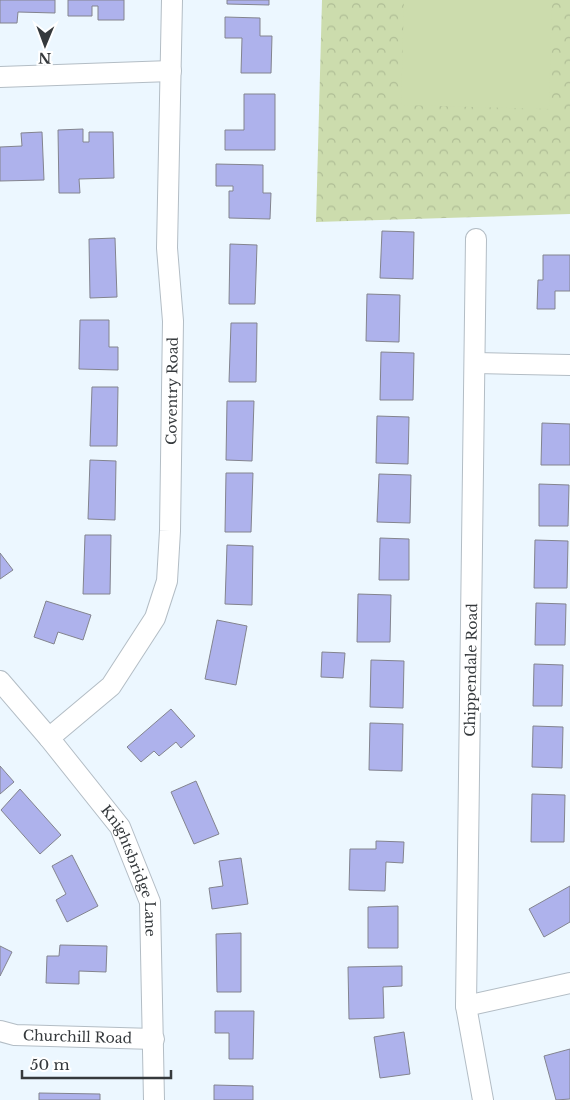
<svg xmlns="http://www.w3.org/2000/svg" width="570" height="1100" viewBox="0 0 570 1100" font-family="'Libre Baskerville',serif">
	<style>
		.park { fill: url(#park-crowns) }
		.pitch { fill: #ccdcad }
		.building { fill: #aeb2ec; stroke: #83848e }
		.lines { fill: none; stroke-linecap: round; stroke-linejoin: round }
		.minor-casing { stroke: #b3bdc5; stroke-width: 22 }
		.minor { stroke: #fff; stroke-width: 20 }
		.labels { text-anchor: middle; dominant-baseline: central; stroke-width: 5; stroke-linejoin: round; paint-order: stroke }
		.street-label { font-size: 14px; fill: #35393c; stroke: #fff }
	</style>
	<defs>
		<pattern id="park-crowns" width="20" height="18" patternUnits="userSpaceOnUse" patternTransform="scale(1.25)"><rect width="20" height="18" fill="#ccdcad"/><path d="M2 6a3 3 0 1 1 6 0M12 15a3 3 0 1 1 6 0" fill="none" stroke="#b0be96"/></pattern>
	</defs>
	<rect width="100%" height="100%" fill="#ecf7ff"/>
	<polygon class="park" points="322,0 570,0 570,214 316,222"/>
	<polygon class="pitch" points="404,0 552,0 549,109 401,105"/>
	<g class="building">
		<polygon points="0,0 55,0 55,13 18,12 17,23 0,23"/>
		<polygon points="68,0 124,0 124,20 98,20 98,6 92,6 92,16 68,16"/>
		<polygon points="227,0 269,0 269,5 227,4"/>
		<polygon points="225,17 260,18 260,36 272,36 271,73 241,73 242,38 225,38"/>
		<polygon points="244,94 275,94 275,150 225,150 225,130 244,130"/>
		<polygon points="83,129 83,142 89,142 89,132 113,132 114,178 79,179 80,193 59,193 58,130"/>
		<polygon points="42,132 44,180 0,181 0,147 22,146 21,133"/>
		<polygon points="216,164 263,165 263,193 271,193 270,219 229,218 229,191 233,191 233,186 216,186"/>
		<polygon points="382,231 414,232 413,279 380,278"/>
		<polygon points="115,238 117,297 90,298 89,239"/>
		<polygon points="230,244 257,245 255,304 229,304"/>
		<polygon points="543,255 570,255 570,291 555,291 555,309 537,309 538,280 543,280"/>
		<polygon points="367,294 400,295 399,342 366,341"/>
		<polygon points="80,320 109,320 109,347 118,347 118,370 79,369"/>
		<polygon points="231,323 257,323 256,382 229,382"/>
		<polygon points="381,352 414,353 413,400 380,400"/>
		<polygon points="92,387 118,387 117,446 90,446"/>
		<polygon points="227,401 254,401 252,461 226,460"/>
		<polygon points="377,416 409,417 408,464 376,463"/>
		<polygon points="542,423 570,424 570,465 541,465"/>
		<polygon points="90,460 116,461 115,520 88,519"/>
		<polygon points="226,473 253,473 251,532 225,532"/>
		<polygon points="379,474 411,475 410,523 377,522"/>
		<polygon points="539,484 569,485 568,526 539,526"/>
		<polygon points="85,535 111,535 110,594 83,594"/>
		<polygon points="380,538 409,539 409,580 379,580"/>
		<polygon points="535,540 568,541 567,588 534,588"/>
		<polygon points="227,545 253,546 252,605 225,604"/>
		<polygon points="0,553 13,570 0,579"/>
		<polygon points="358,594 391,595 390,642 357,642"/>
		<polygon points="46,601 91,615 83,640 58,632 54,644 34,637"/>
		<polygon points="536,603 566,604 565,645 535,645"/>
		<polygon points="217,620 247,626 236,685 205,679"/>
		<polygon points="322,652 345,653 343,678 321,677"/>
		<polygon points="371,660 404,661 403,708 370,707"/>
		<polygon points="534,664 563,665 562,706 533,706"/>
		<polygon points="171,709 195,736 181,748 176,742 159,756 154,751 141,762 127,747"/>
		<polygon points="370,723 403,724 402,771 369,770"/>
		<polygon points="533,726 563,727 562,768 532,767"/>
		<polygon points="0,766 14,782 0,794"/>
		<polygon points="196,781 219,834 194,844 171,792"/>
		<polygon points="20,789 61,835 40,854 1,810"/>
		<polygon points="532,794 565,795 564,842 531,842"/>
		<polygon points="376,841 404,842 403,863 386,862 385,891 349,890 350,849 376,849"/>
		<polygon points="72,855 98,906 67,922 56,900 66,894 52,866"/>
		<polygon points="241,858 248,904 212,909 209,888 223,886 219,861"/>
		<polygon points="570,886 570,922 544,937 529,909"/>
		<polygon points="398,906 398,948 368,948 368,907"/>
		<polygon points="241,933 241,992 217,992 216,934"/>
		<polygon points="60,945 107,946 106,972 79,971 79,984 46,983 47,956 59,956"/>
		<polygon points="0,946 12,952 0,976"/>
		<polygon points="402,966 402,986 383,987 384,1018 349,1019 348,967"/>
		<polygon points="215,1011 254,1011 253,1059 229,1059 229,1033 215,1033"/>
		<polygon points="404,1032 410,1074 380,1078 374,1037"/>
		<polygon points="570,1049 570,1099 556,1100 544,1056"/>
		<polygon points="214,1085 253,1086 253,1100 214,1100"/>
		<polygon points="39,1093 100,1094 100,1100 39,1100"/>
	</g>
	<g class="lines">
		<g class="minor-casing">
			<g id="minor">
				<polyline points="0,77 171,71"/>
				<polyline points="476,239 466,1006 483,1100"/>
				<polyline points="476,363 570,365"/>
				<path id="s1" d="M0,681L49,738L120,827L150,902L154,1100"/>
				<path id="s2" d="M49,738L111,686L155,618L167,581L170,531L173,321L167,248L172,0"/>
				<polyline points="466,1006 570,983"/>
				<path id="s3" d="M0,1031L15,1035L154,1039"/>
			</g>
		</g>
		<use href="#minor" class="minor"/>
	</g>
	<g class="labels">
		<g class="street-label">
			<text stroke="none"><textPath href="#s2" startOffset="391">Coventry Road</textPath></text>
			<text transform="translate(471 670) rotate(-89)">Chippendale Road</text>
			<text stroke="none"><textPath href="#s1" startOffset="234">Knightsbridge Lane</textPath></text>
			<text stroke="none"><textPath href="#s3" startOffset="78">Churchill Road</textPath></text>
		</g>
	</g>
	<g transform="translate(45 45) rotate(181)" stroke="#ffffff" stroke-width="4" paint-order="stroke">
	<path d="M0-4L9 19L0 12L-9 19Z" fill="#35393c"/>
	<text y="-8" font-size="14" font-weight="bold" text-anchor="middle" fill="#35393c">N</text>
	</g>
	<path d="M22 1070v8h149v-8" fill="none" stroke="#35393c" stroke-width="2.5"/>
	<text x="30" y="1070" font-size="15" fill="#35393c" stroke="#ffffff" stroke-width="4" paint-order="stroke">50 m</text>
</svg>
